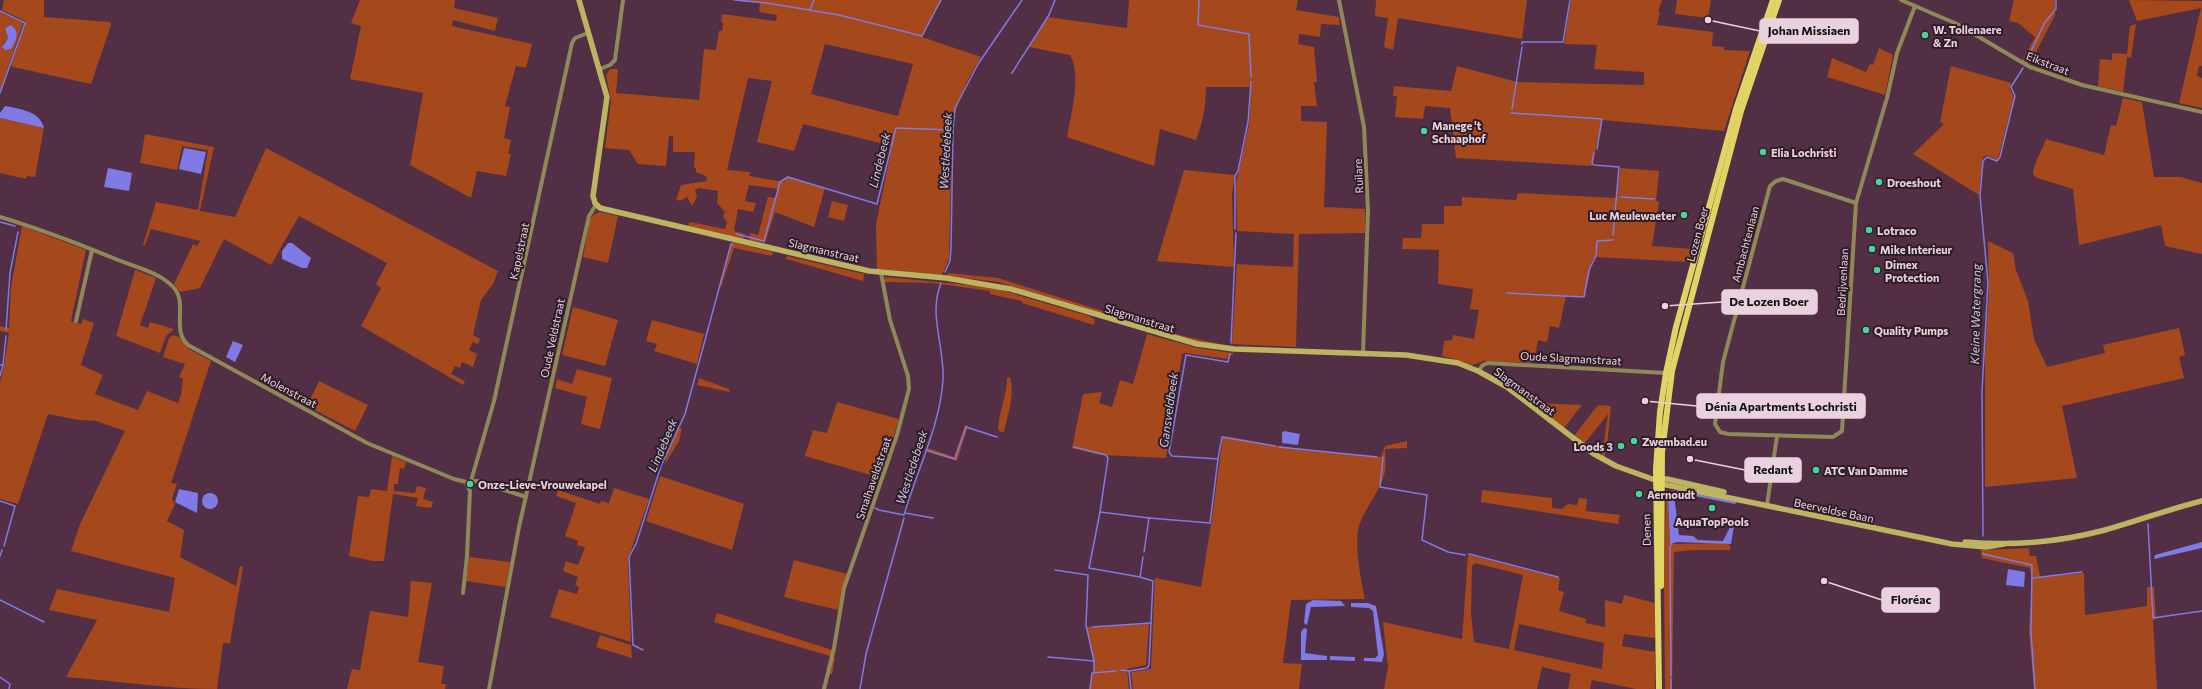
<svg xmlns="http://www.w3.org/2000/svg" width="2202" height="689" viewBox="0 0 2202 689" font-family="Commissioner,sans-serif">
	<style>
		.green { fill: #a5481b; fill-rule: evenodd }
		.water { fill: #7f7ae5 }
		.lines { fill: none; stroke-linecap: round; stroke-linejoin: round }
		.stream { stroke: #7f7ae5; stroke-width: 1.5 }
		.minor { stroke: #8e8956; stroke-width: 4 }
		.secondary { stroke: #bcb460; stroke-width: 5.5 }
		.primary { stroke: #e0d465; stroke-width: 6 }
		.poi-dot { fill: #48d49d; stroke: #2e1d27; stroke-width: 1.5 }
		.labels { text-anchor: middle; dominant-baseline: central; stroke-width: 4; stroke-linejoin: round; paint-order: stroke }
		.poi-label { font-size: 11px; font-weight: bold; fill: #e9d2de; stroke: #2e1d27; text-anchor: start }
		.street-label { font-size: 11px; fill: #e9d2de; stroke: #2e1d27 }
		.water-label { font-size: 12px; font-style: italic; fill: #cbcce7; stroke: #2e1d27 }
		.leader { fill: none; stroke: #e9d2de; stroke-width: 1.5 }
		.callout-dot { fill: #e9d2de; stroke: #2e1d27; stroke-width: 1.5 }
		.callout { fill: #e9d2de; stroke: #e9d2de; stroke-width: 1.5 }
		.callout-label { font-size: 12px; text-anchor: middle; font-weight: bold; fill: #111 }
	</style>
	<rect width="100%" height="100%" fill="#522f45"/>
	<g class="green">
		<polygon points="4,0 44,0 44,17 110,22 111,25 91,84 13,67 11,65 25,21 2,10"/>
		<polygon points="360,0 455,0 454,8 498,18 495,31 453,20 452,26 532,44 526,68 516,66 505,106 510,107 504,138 511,140 508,154 511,154 506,176 477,171 471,198 410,165 423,93 350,79 361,26 351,23"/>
		<path d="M729,0H941L922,37L981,57C967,80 956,101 952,128L949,259L942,275L877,270L876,224L892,146L803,124L794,151L757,142L772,81L748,78L727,170L750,172L749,176L784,182L787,176L825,188L814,227L775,212L765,243L749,240L750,233L758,235L768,197L775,198L778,189L749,185L745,201L756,203L753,212L738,209L734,231L745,234L743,239L688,226L690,222L725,229L727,222L723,217L725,212L717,203L718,191L698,188L695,190L697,197L692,206L687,197L680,201L676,199L681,185L707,181L706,176L696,172V168H694L695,152H673V136H669L666,166L638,164L629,150L605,148L611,100L606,75L610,69H618L616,93L699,100L704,49L716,50L719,31H722L723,23L721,22L722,14L776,21L777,15L759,12L760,3ZM825,44L913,64L898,116L811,94Z"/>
		<path d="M1129,0H1298L1296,10L1339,17L1340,25L1321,24L1320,37L1299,34L1298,44L1314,47L1317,82H1314L1317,106H1301V121L1327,122L1324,207L1365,209V233L1299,234L1296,347L1232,344L1237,264L1293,267L1294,234L1237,231L1236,183L1249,125L1251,87H1206C1206,106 1203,122 1196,140L1160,129L1154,166L1067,137C1071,113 1082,77 1070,55L1029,47L1047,17L1127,28Z"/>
		<polygon points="1376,0 1527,0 1522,39 1398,18 1393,50 1384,47 1388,18 1375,16"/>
		<polygon points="1571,0 1662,0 1658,12 1660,12 1657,25 1713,32 1712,46 1724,47 1724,50 1750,51 1724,131 1602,120 1592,166 1456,158 1450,108 1425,106 1423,119 1395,117 1397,96 1393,96 1394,86 1451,91 1457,66 1517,82 1644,85 1644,72 1594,69 1597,45 1564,44"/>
		<polygon points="1677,0 1711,0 1708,18 1675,14"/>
		<polygon points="2014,0 2055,0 2055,15 2030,64 2022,61 2035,37 2018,23 2009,21"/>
		<polygon points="2129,0 2202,1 2202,66 2199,66 2197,76 2202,78 2202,108 2179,103 2201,8 2137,21"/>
		<path d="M0,12L23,23L0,91ZM12,26C18,32 16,38 13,46L2,45L8,38L5,28Z"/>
		<polygon points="2136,24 2131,58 2127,57 2123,92 2098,86 2100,59 2112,60 2112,53 2127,54 2130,26"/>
		<polygon points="1879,48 1893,55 1885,95 1827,77 1832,58 1866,72 1870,64 1873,65"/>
		<polygon points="1951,66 2011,83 2010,89 2014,97 1999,156 1997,160 1987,155 1983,157 1979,195 1913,154 1944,124 1940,122"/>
		<path d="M2123,98L2142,102L2154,177H2180L2202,183V254L2165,246L2161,225L2079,245L2073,189L2037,178L2033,174C2034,161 2042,151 2046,139L2104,155L2111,125L2116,126Z"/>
		<polygon points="0,118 44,128 35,177 27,176 26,179 0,173"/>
		<polygon points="145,134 214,147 200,211 235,217 266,148 498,271 493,284 481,300 473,335 480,339 478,344 473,342 469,350 477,354 473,367 462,362 460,368 455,366 451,374 465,381 463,385 361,326 381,288 376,284 387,263 299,216 271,265 224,239 200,288 180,292 174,284 193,244 197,246 200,241 151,229 145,245 143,245 156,202 198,210 208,150 182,146 177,170 140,163"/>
		<polygon points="1620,168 1659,171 1656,201 1659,202 1652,246 1692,249 1689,262 1596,257 1593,259 1584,297 1566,296 1559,328 1550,326 1547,342 1538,340 1534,363 1484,361 1472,365 1442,356 1444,341 1452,340 1453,335 1474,339 1479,310 1470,309 1473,289 1438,284 1439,250 1402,249 1403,238 1421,238 1422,224 1444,224 1444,206 1462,206 1462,197 1516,200 1518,193 1617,198"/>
		<polygon points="1184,170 1235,175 1232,194 1234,267 1157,261"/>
		<polygon points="832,201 848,205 844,221 828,217"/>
		<polygon points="600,212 618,216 608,263 583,257 590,219 593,215"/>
		<path d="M22,226L86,250L71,321L81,324L83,319L94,323L81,365L103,375L95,394L138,410L147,391L178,403L181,395L183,379L179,377L185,364L163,357L169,338L173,335L179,337L189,349L211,361L171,483L177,484L172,499L175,504L167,521L184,530L180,557L236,586L240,566L243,567L230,643H223L217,689C167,689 117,681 66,677L97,620L49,610L57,589L169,612L175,578L71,551L80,524L125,431L96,421L79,420L48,414L18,504L0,499V382L4,366L9,333L0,331V326L9,328L11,287Z"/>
		<polygon points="1988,241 2013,253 2016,270 2028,301 2034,339 2047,367 2105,353 2103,345 2179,328 2185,355 2179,357 2184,378 2062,406 2077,478 1985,487 1985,352 1989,290"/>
		<polygon points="732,242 773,252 772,256 734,248 721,287 719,286"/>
		<polygon points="787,256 864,274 863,281 790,260 786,259"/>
		<polygon points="135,270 156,278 140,325 148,328 150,322 174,329 166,336 160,353 116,336"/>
		<polygon points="948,273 998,278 1179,335 1229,346 1196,342 998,282 947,276"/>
		<polygon points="885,277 991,287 1089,316 1095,320 1094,325 1022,303 1022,301 990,294 990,291 933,283 884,282"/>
		<polygon points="573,307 618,320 605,366 562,355"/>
		<polygon points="652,320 704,334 697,364 654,351 657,344 646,341"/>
		<polygon points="1147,334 1198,348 1233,353 1233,355 1229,355 1227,359 1185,353 1182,354 1166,458 1101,455 1072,448 1083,394 1102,392 1099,403 1112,407 1120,380 1133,384"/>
		<polygon points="577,369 612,378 600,429 581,424 587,397 555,388 557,379 572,384"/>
		<path d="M1010,377C1015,395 1008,414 1004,432H1001L998,429C999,412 1007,395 1007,378Z"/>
		<polygon points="699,378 729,389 730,392 697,385"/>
		<polygon points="319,381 368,405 355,431 307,406"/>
		<polygon points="837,402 899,419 881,478 805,456 813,430 827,433"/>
		<polygon points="1537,403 1582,405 1564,428 1535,405"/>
		<polygon points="1598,405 1611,406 1607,446 1604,458 1602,456 1608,414 1584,444 1574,436"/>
		<polygon points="965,425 968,426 957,461 927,452 928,448 954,457"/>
		<polygon points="678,428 682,428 679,441 665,464 667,450"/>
		<path d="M1223,436L1303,450L1381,457L1385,446L1407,441V448L1385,449C1385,456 1386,464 1385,471C1382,489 1365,507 1359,526C1354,542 1361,582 1365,599L1291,600L1283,663L1302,664L1299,689H1133L1131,672L1151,669L1155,578L1201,587L1211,525Z"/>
		<polygon points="392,456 406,462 404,469 400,468 398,484 394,484 394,491 415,493 417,486 426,488 423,499 433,502 431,508 416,506 418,498 393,494 384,561 373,561 349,556 358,496 369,497 371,489 387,491"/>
		<polygon points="660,476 744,504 732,550 646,521"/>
		<polygon points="614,488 649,499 628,559 631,642 550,617 559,589 577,594 579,587 575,585 578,577 563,571 566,561 578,565 585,547 577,545 578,541 565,536 576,503 556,496 558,490 600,504 601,501 609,503"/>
		<polygon points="1676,489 1668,499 1668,507 1670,544 1724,543 1730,545 1730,550 1693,550 1674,552 1672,689 1665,689 1664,581 1666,497 1668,492"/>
		<polygon points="1482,490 1552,498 1552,508 1562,509 1568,504 1577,505 1579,498 1587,499 1586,511 1620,515 1618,524 1481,502"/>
		<polygon points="2029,548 2030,556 2036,556 2040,577 2084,573 2085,615 2147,606 2147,587 2154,587 2156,619 2153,620 2157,689 2034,689 2029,631 2032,580 2030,568 1982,558 1981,550"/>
		<path d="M1468,555L1560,578L1558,590L1564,592L1559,611L1586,619L1585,623L1605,627V600L1622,604L1624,595L1655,603V638L1624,634L1622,646L1655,652V689H1636L1592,680L1590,689H1568L1571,674L1542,667L1537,689H1384L1388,667L1383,622L1462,639ZM1475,563L1523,575L1509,649L1474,642L1471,613L1472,566ZM1519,624L1604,643L1602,669L1514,650Z"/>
		<polygon points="469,557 510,562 506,587 466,581"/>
		<polygon points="794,560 847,574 838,610 784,597"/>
		<polygon points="411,581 432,583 418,662 444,666 441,684 446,684 445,689 347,689 352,669 360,670 370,611 408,617"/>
		<polygon points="717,613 832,650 831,657 835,658 832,674 826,674 830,656 714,622"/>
		<polygon points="1149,624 1146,665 1127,669 1129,689 1089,689 1094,665 1087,627"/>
		<polygon points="600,635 631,645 632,658 596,647"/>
	</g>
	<g class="water">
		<path d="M11,25C20,31 17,40 11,49L5,50L2,47L8,38L5,28Z"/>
		<path d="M5,106C20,109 40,111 44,128L0,118V113Z"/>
		<polygon points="184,148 206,152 201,174 179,169"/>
		<polygon points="108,168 132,173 129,191 104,187"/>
		<polygon points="288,243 292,243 311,258 307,268 302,268 282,259 282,251"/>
		<polygon points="233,341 243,345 235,362 226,357"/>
		<polygon points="1284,431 1300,434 1298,445 1282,443 1282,433"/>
		<polygon points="179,489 198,493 197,513 175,502"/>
		<polygon points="1678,490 1737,502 1735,504 1679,493 1674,495 1679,535 1693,536 1698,540 1723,541 1731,525 1734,526 1731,544 1677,542 1670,544 1668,499"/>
		<circle cx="210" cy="501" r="8"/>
		<polygon points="2202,542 2202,548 2154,559 2155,555"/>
		<polygon points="2008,569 2025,572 2024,587 2006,585"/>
		<polygon points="1313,600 1341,601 1345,606 1311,607 1307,625 1304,623 1306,604"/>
		<polygon points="1351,603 1368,603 1376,606 1384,654 1382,662 1364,661 1364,658 1375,658 1378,655 1373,611 1369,608 1351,607"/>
		<polygon points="1304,628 1307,629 1305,653 1327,656 1327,660 1301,660 1301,632"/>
		<polygon points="1330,656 1355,657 1355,661 1330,660"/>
	</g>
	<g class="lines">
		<g class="stream">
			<polyline points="735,0 767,3 839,15 922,36 941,0"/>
			<polyline points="1199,0 1198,25 1249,34 1251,77"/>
			<polyline points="810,10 814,0"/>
			<polyline points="0,11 25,23 0,93"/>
			<polyline points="1522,44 1522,42 1563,42 1570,0"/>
			<polyline points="2026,62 2045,22 2056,9 2056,0"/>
			<polyline points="1012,73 1049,15 1055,0"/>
			<polyline points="1512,109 1522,47"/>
			<polyline points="1511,113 1602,119 1597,149"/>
			<polyline points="1594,153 1592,163 1594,165 1619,167 1613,235"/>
			<polyline points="1621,197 1654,199"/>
			<polyline points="0,222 15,226"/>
			<polyline points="1235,229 1235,176 1238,171 1248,122 1251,82"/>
			<polyline points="736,234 764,241 780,182 788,177 877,204 896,128 953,130"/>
			<polyline points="945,272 950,261 951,248 953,130 955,108 978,64 1022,0"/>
			<polyline points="1507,293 1584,297 1589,270 1596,256 1597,241 1613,240"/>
			<polyline points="6,330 10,273 18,232"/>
			<polyline points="1231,343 1236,233"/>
			<polyline points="0,365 3,365 0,376"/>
			<polyline points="3,365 6,336"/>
			<polyline points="1074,447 1106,455 1108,458 1100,512 1089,568 1140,577"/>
			<polyline points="1279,447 1377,457"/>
			<polyline points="926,450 955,459 966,427 997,437"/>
			<polyline points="1383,457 1380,487 1427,495 1422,540 1448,552 1465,555"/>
			<polyline points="1218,459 1222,437 1275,446"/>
			<polyline points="1671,496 1675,492"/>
			<polyline points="0,501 15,506 4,546"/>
			<path d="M875,508L879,510L904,515C917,470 940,426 943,380C945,347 928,315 941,283"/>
			<polyline points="1100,512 1149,518"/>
			<polyline points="905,513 933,518"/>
			<polyline points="2148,524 2153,618 2202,611"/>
			<polyline points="1983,536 1982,391 1988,283 1980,196 1983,161 1987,157 1997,161 2000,157 2015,96 2011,87 2023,68"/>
			<polyline points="1144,552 1149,518 1210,523 1218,459 1172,456 1169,452 1186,355 1228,362 1230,354"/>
			<polyline points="1983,553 1983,554 2032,565 2031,632 2035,689"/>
			<polyline points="1469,554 1558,577"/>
			<polyline points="0,556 2,550"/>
			<polyline points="1055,570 1088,575 1086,625 1094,661"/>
			<polyline points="2033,578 2082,572"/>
			<polyline points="0,600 44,622"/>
			<polyline points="1092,627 1151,623"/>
			<polyline points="643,650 633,645 629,557 636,544 661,466 685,414 731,244 733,245"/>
			<polyline points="1048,657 1094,661 1094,673"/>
			<polyline points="1121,670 1129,671"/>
			<polyline points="1671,676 1670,547 1672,543"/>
			<polyline points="0,677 10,684 9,689"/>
			<polyline points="860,689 866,654 904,518"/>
			<polyline points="1090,689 1092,673 1116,671"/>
			<polyline points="1131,689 1129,671 1147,668 1149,665 1153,581 1140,577 1143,557"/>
			<polyline points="1671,689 1671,679"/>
		</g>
		<g class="minor">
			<polyline points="1339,0 1364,127 1368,210 1363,353"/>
			<polyline points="1901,0 1957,24 2030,67 2082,85 2202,112"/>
			<polyline points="600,69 610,65 615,60 623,0"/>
			<polyline points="1856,203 1783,179 1776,181 1770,186 1723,362 1715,424 1720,432 1728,434 1833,437 1842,431 1856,203 1887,98 1897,53 1915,6"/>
			<path d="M0,217C40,229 79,244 118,260C136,267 161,273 174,288C188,304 171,330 188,345L367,443L454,479L466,482L477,481L526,497"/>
			<polyline points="76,321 92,250"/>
			<polyline points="1478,371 1483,365 1488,363 1666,373"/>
			<polyline points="471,481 494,401 572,43 575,38 588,33"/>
			<polyline points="1767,505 1777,436"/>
			<polyline points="463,593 467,556 470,491 466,482"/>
			<polyline points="489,689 519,527 589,216 596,205"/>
			<polyline points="824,689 834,648 844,588 897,435 909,389 908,376 890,320 881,273"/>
		</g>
		<g class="secondary">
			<polyline points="579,0 607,97 593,196 595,203 600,208 869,271 946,278 1011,289 1197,344 1234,349 1406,355 1458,363 1478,371 1507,387 1594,454 1616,466 1655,480 1662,484 1952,544 1986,547 2004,544"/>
			<polyline points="1658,479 1667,479 1724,492"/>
			<path d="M1965,542C2011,546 2060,542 2105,530C2138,521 2169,509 2202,501"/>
		</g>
		<g class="primary">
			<polyline points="1661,586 1662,452 1672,371 1741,111 1779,0"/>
			<polyline points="1659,689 1656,469 1660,412 1666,373 1676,327 1736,109 1773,0"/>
		</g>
	</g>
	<g class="poi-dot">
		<circle cx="1925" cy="35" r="4"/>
		<circle cx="1424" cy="131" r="4"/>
		<circle cx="1763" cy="152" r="4"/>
		<circle cx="1879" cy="182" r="4"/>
		<circle cx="1684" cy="215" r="4"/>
		<circle cx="1869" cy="230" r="4"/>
		<circle cx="1872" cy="249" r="4"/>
		<circle cx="1877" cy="270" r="4"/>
		<circle cx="1866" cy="330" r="4"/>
		<circle cx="1634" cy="441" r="4"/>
		<circle cx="1621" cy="446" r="4"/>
		<circle cx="1816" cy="470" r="4"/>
		<circle cx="470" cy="484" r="4"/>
		<circle cx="1639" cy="494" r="4"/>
		<circle cx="1712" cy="508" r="4"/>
	</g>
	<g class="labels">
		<g class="poi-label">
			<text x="1933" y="29">W. Tollenaere<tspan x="1933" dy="13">&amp; Zn</tspan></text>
			<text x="1432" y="125">Manege 't<tspan x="1432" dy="13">Schaaphof</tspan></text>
			<text x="1771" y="152">Elia Lochristi</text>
			<text x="1887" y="182">Droeshout</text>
			<text x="1676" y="215" text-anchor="end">Luc Meulewaeter</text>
			<text x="1877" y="230">Lotraco</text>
			<text x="1880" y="249">Mike Interieur</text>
			<text x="1885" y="264">Dimex<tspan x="1885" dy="13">Protection</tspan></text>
			<text x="1874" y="330">Quality Pumps</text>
			<text x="1642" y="441">Zwembad.eu</text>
			<text x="1613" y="446" text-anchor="end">Loods 3</text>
			<text x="1824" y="470">ATC Van Damme</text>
			<text x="478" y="484">Onze-Lieve-Vrouwekapel</text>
			<text x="1647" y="494">Aernoudt</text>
			<text x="1712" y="521" text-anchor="middle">AquaTopPools</text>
		</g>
		<g class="street-label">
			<text transform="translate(2048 63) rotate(21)">Eikstraat</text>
			<text transform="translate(1358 176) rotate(-93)">Ruilare</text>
			<text transform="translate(1697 234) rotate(-75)">Lozen Boer</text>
			<text transform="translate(1745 244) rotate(-75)">Ambachtenlaan</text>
			<text transform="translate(824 250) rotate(13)">Slagmanstraat</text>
			<text transform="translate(519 251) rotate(-78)">Kapelstraat</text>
			<text transform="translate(1842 282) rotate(-87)">Bedrijvenlaan</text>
			<text transform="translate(1140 318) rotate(17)">Slagmanstraat</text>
			<text transform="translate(552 338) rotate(-78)">Oude Veldstraat</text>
			<text transform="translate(1571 358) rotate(3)">Oude Slagmanstraat</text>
			<text transform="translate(289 390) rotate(28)">Molenstraat</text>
			<text transform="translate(1525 391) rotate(36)">Slagmanstraat</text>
			<text transform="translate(873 478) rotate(-71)">Smalhaveldstraat</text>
			<text transform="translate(1834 510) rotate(12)">Beerveldse Baan</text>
			<text transform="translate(1646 530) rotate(-91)">Denen</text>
		</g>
		<g class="water-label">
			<text transform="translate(945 151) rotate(-87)">Westledebeek</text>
			<text transform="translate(879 160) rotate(-76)">Lindebeek</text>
			<text transform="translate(1975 314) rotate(-89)">Kleine Watergrang</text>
			<text transform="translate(1168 410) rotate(-82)">Gansveldbeek</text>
			<text transform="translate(662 445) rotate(-67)">Lindebeek</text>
			<text transform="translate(911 467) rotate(-72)">Westledebeek</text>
		</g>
	</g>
	<path class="leader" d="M1708 20L1760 31M1665 306L1722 302M1645 401L1697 406M1690 459L1745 470M1824 581L1882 600"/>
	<g class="callout-dot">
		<circle cx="1708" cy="20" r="4"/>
		<circle cx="1665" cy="306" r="4"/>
		<circle cx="1645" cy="401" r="4"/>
		<circle cx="1690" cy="459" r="4"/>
		<circle cx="1824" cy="581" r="4"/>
	</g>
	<g class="callout">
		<rect x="1760" y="19" width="98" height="24" rx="4"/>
		<rect x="1722" y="290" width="95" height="24" rx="4"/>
		<rect x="1697" y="394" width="168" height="24" rx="4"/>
		<rect x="1745" y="458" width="56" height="24" rx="4"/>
		<rect x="1882" y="588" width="57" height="24" rx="4"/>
	</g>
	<g class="callout-label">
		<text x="1809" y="35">Johan Missiaen</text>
		<text x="1769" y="306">De Lozen Boer</text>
		<text x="1781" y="411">Dénia Apartments Lochristi</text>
		<text x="1773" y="474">Redant</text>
		<text x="1911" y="604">Floréac</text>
	</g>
</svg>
